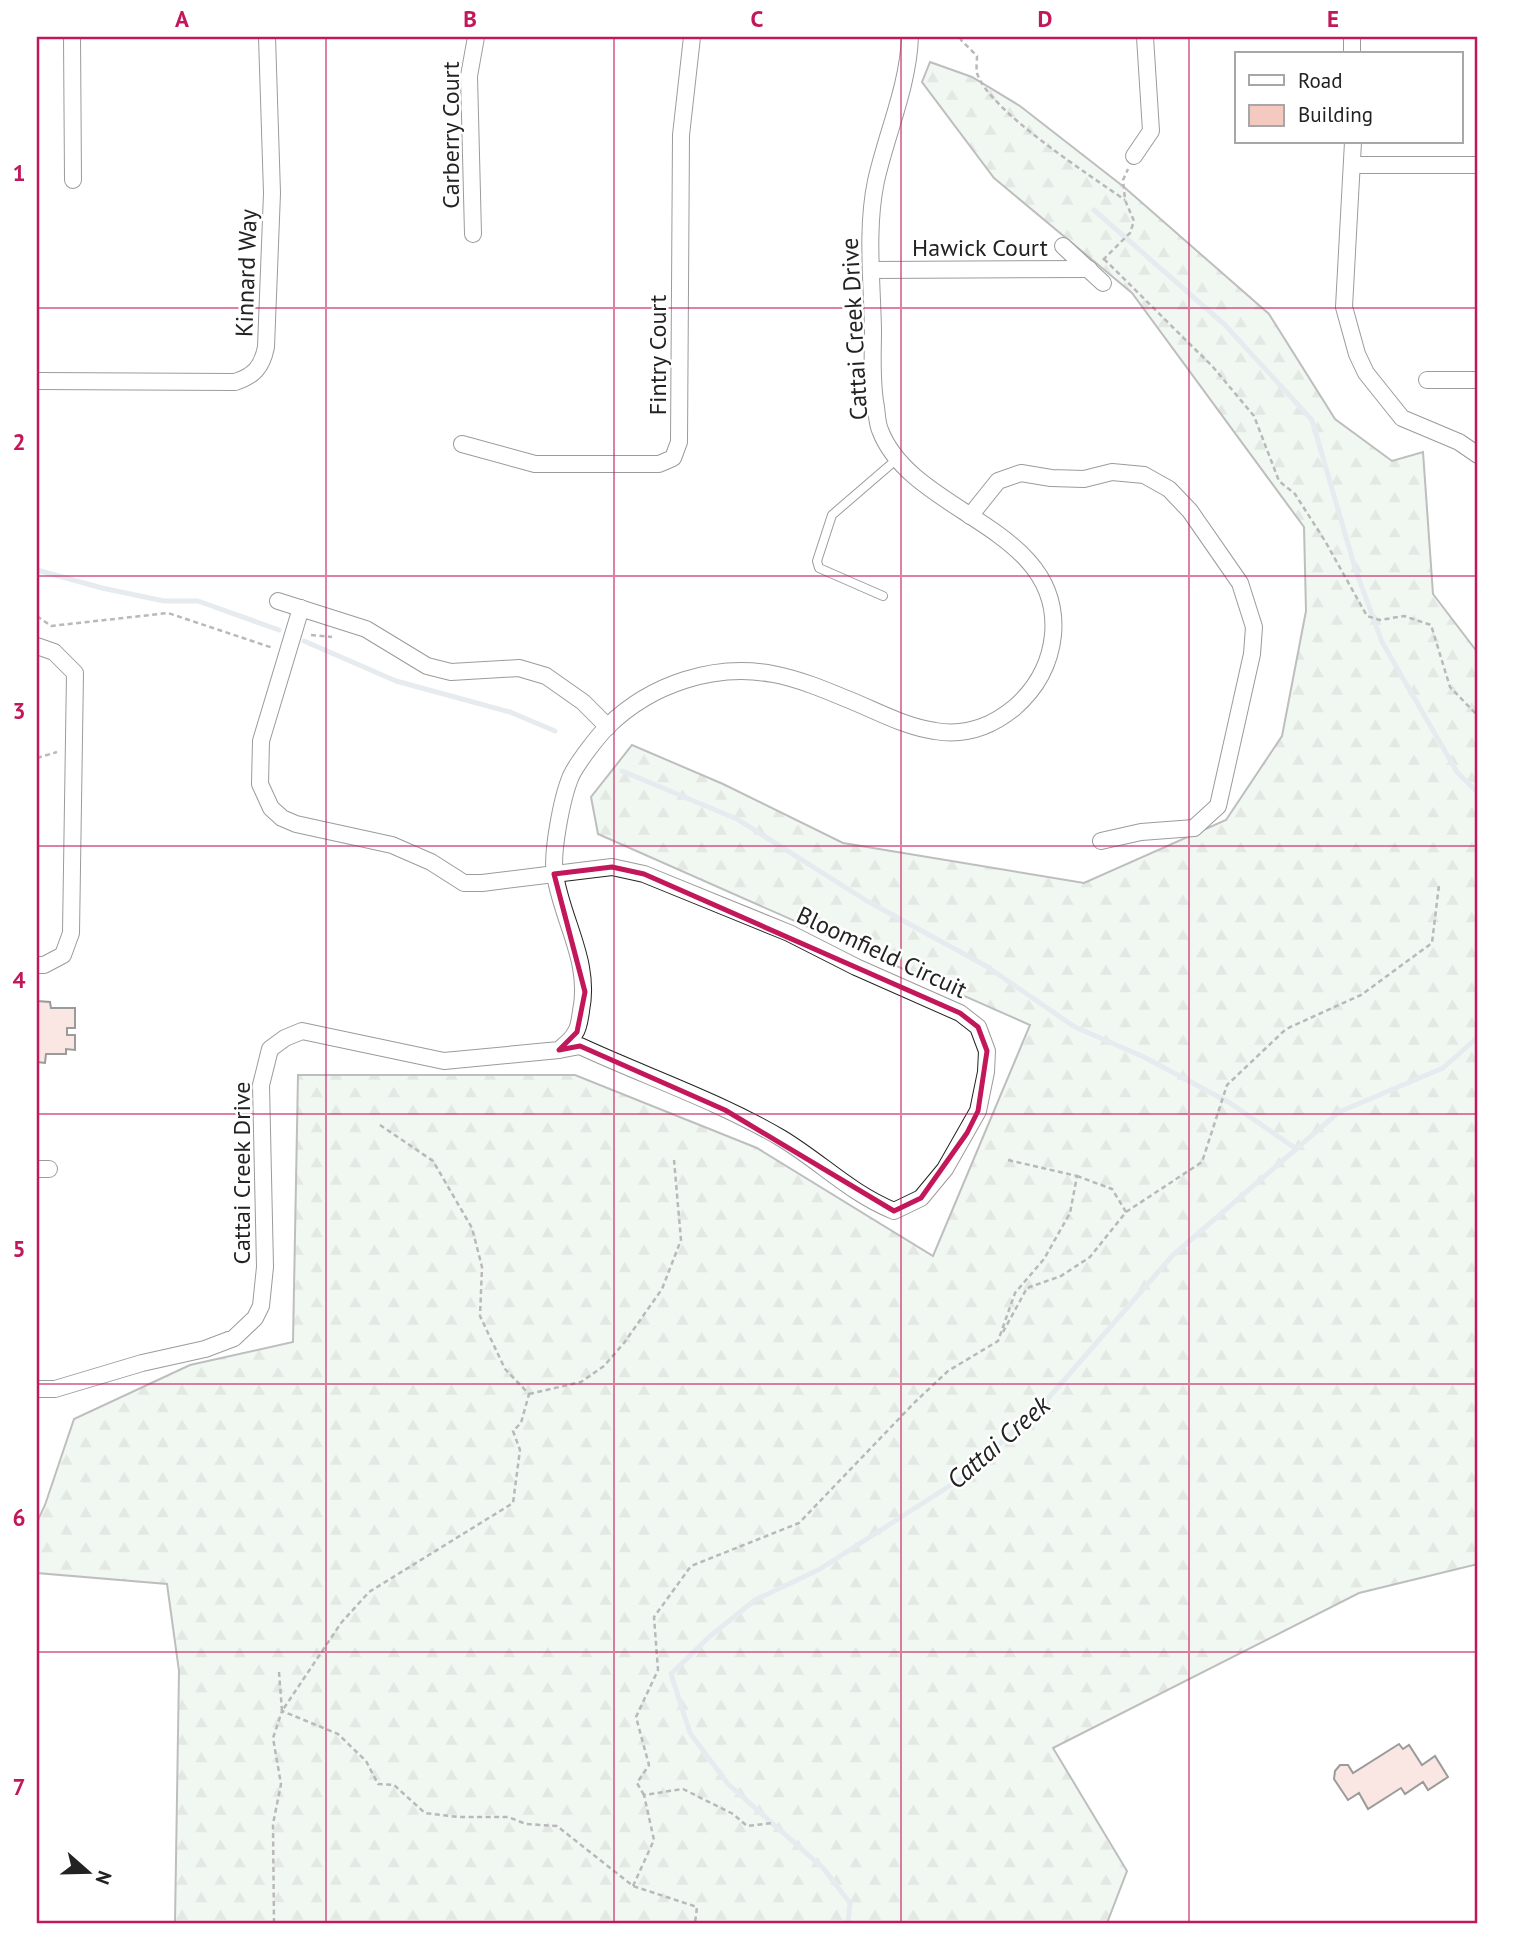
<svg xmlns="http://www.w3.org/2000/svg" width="1515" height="1960" viewBox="0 0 1515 1960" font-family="'PT Sans',sans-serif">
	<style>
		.forest { fill: url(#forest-firs); stroke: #6f6f6f; stroke-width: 2 }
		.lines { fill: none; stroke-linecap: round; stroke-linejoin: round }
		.stream { stroke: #c7d3dd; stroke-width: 5 }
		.building { fill: #f3c9c0; stroke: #222; stroke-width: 2 }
		.lane-casing { stroke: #222; stroke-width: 10 }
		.street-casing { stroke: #222; stroke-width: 18 }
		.path { stroke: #646464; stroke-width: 2.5; stroke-dasharray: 5 3.5; stroke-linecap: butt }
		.lane { stroke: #fff; stroke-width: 8 }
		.street { stroke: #fff; stroke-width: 16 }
		.marked { fill: none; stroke: #c2185b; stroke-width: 5; stroke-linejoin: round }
		.grid { fill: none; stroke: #c2185b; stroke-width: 2; stroke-opacity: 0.55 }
		.labels { text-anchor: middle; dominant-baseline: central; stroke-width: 5; stroke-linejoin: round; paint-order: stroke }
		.street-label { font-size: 24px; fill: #222; stroke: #fff }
		.water-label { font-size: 26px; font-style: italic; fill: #222; stroke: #fff }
		.neatline { fill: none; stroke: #c2185b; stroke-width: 2.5 }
		.grid-label { font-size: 23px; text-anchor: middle; font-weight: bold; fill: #c2185b }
	</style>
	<defs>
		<pattern id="forest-firs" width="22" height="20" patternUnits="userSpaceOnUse" patternTransform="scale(1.75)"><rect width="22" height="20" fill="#e0efe3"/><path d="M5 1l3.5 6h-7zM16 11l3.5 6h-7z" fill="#c0cdc2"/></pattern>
	</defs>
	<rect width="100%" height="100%" fill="#fff"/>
	<polygon class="forest" points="930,62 972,77 1020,106 1124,187 1269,314 1335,419 1392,461 1423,452 1433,594 1478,653 1478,1564 1359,1593 1053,1748 1127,1871 1107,1923 175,1923 179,1671 167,1584 37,1573 37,1522 45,1505 74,1419 190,1365 293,1342 298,1075 575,1075 757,1148 933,1256 1030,1025 598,834 591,797 632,745 723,784 843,843 1084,883 1226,820 1282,736 1306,611 1304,527 1132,293 994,178 922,82"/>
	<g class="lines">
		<g class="stream">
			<polyline points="1094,210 1224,324 1312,420 1355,568 1382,642 1457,772 1478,793"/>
			<polyline points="37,570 102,588 164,601 198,601 279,630"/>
			<polyline points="304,641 396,681 510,712 555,731"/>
			<polyline points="622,771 737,819 867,901 986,966 1075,1027 1144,1057 1230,1103 1295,1148"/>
			<polyline points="848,1923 850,1903 823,1868 728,1784 690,1733 671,1674 709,1637 755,1600 820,1569 965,1476 1045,1402 1172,1256 1339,1112 1443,1068 1478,1037"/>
		</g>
	</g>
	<g class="building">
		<polygon points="37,1001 50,1002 51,1008 75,1008 75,1028 67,1028 67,1035 75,1035 75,1050 66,1049 66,1054 46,1054 45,1063 37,1062"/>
		<polygon points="1399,1744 1403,1749 1409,1745 1422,1765 1435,1756 1448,1777 1428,1790 1423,1782 1405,1794 1401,1788 1368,1809 1359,1793 1348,1800 1334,1779 1335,1771 1340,1765 1348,1765 1353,1773"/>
	</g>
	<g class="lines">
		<g class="lane-casing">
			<polyline id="lane" points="883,596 819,568 817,561 832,515 897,459"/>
		</g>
		<g class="street-casing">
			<g id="street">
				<polyline points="72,37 73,180"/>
				<polyline points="1352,37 1352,54"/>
				<polyline points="1353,142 1344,307 1357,354 1366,373 1402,418 1459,442 1478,455"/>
				<polyline points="1134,156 1151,131 1145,37"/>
				<polyline points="1353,165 1478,165"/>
				<polyline points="473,234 469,76 476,37"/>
				<polyline points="1063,246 1103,283"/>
				<polyline points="872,270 1089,269"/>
				<polyline points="1427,380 1478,380"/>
				<path d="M37,381L235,382C254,376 262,367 266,347L272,193L267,37"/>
				<polyline points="462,444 535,464 659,464 673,458 679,442 681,135 692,37"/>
				<polyline points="970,516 998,481 1021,473 1051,478 1084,479 1112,472 1144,475 1169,489 1190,511 1240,583 1254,627 1252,654 1218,806 1194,828 1141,832 1101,841"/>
				<polyline points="278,601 366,629 427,666 451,672 519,668 546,676 583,702 608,727"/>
				<path d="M301,608L261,741L260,784L271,808L282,818L296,824L392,845L431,862L464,883H482L612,867L644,874L789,933L856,967L960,1013L978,1027L987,1051L986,1072L978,1111L945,1169L921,1198L894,1211C850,1193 821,1162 781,1138C718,1101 647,1077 580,1046L559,1050"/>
				<polyline points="37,646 54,652 75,673 71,933 63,955 44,965 37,965"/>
				<polyline points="37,1169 49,1169"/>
				<path d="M37,1389H55L142,1363L205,1349L234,1338L255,1318L261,1306L265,1267L261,1085L270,1049L285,1038L302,1031L444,1061L559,1050C564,1045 572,1040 575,1033C579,1028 580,1018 581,1011C591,962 563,923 555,875C551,854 562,797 571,776C577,763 598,736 608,726C651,684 714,663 773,674C799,679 823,689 847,699C875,710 905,727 935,731C964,736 991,727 1014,708C1036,689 1050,664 1053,635C1063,526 912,515 880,430C877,423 877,414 876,407C871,382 873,354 873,329C872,281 866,228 876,181C887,132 908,87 910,37"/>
			</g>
		</g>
		<g class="path">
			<path d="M961,37V40L977,56C977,61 976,68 977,73C988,110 1091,176 1125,200"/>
			<polyline points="1104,259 1213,367 1254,416 1279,481 1295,494 1325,541 1367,616 1380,620 1404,616 1431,625 1450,687 1478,716"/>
			<polyline points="1103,260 1130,233 1134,221 1125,200 1123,180 1128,169"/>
			<polyline points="37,616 51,626 168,613 273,648"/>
			<polyline points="311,635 332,637"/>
			<polyline points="37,758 57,752"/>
			<polyline points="1126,1212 1202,1162 1227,1085 1286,1029 1361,995 1432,943 1439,885"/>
			<polyline points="1003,1332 1027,1288 1061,1276 1090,1257 1126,1212 1112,1189 1077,1176"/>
			<polyline points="529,1394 581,1382 604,1366 624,1343 662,1289 681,1240 674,1160"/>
			<polyline points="279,1672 282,1711 341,1623 369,1592 513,1503 520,1450 513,1431 521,1423 529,1394 505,1369 480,1316 482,1267 472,1228 433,1161 377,1123"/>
			<polyline points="644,1795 637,1783 649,1765 636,1717 658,1670 654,1617 691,1566 799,1523 915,1402 948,1371 998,1341 1015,1293 1044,1259 1070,1213 1077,1176 1008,1160"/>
			<polyline points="633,1886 654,1840 644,1795 683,1789 733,1814 747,1826 773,1823"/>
			<polyline points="274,1923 273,1824 281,1784 273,1738 282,1711 338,1734 366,1761 378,1784 394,1785 425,1813 459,1817 508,1817 526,1824 557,1826 633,1886 697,1907 695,1923"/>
		</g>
		<use href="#lane" class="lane"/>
		<use href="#street" class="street"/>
	</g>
	<path d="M0 0H1515V1960H0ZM612,867L644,874L960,1013L978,1027L987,1051L978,1111L967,1133L921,1198L894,1211L725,1110L580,1046L559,1050L577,1032L585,992L554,874Z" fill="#fff" fill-opacity=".55" fill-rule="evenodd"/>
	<path class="marked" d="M612,867L644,874L960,1013L978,1027L987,1051L978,1111L967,1133L921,1198L894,1211L725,1110L580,1046L559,1050L577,1032L585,992L554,874Z"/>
	<path class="grid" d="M326,37V1923M614,37V1923M901,37V1923M1189,37V1923M37,308H1478M37,576H1478M37,846H1478M37,1114H1478M37,1384H1478M37,1652H1478"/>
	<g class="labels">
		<g class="street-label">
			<text transform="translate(450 135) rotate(-90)">Carberry Court</text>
			<text x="980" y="247">Hawick Court</text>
			<text transform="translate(246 273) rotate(-88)">Kinnard Way</text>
			<text transform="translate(854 329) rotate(-93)">Cattai Creek Drive</text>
			<text transform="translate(657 355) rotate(-90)">Fintry Court</text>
			<text transform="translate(882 952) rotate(25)">Bloomfield Circuit</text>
			<text transform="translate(241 1173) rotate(-90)">Cattai Creek Drive</text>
		</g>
		<g class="water-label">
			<text transform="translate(998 1442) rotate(-41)">Cattai Creek</text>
		</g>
	</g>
	<rect width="1515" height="1960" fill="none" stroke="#ffffff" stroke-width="77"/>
	<rect x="1235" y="52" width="228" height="91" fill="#ffffff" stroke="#a7a7a7" stroke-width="2"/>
	<rect x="1249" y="75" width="35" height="10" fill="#ffffff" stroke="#a7a7a7" stroke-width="2"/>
	<text x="1298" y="88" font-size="21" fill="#222222">Road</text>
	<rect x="1249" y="105" width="35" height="21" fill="#f3c9c0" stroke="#a7a7a7" stroke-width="2"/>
	<text x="1298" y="122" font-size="21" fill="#222222">Building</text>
	<g transform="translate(88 1872) rotate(110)" stroke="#ffffff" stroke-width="5" paint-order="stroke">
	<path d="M0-5L12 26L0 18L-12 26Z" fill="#222222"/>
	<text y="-10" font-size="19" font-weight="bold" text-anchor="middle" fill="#222222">N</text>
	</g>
	<rect x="38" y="38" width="1438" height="1884" class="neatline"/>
	<g class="grid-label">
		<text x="182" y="27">A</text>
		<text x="470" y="27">B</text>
		<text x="757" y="27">C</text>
		<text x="1045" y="27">D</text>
		<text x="1333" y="27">E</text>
		<text x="19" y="181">1</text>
		<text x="19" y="450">2</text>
		<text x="19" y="719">3</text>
		<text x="19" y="988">4</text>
		<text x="19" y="1257">5</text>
		<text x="19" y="1526">6</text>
		<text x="19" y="1795">7</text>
	</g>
</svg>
